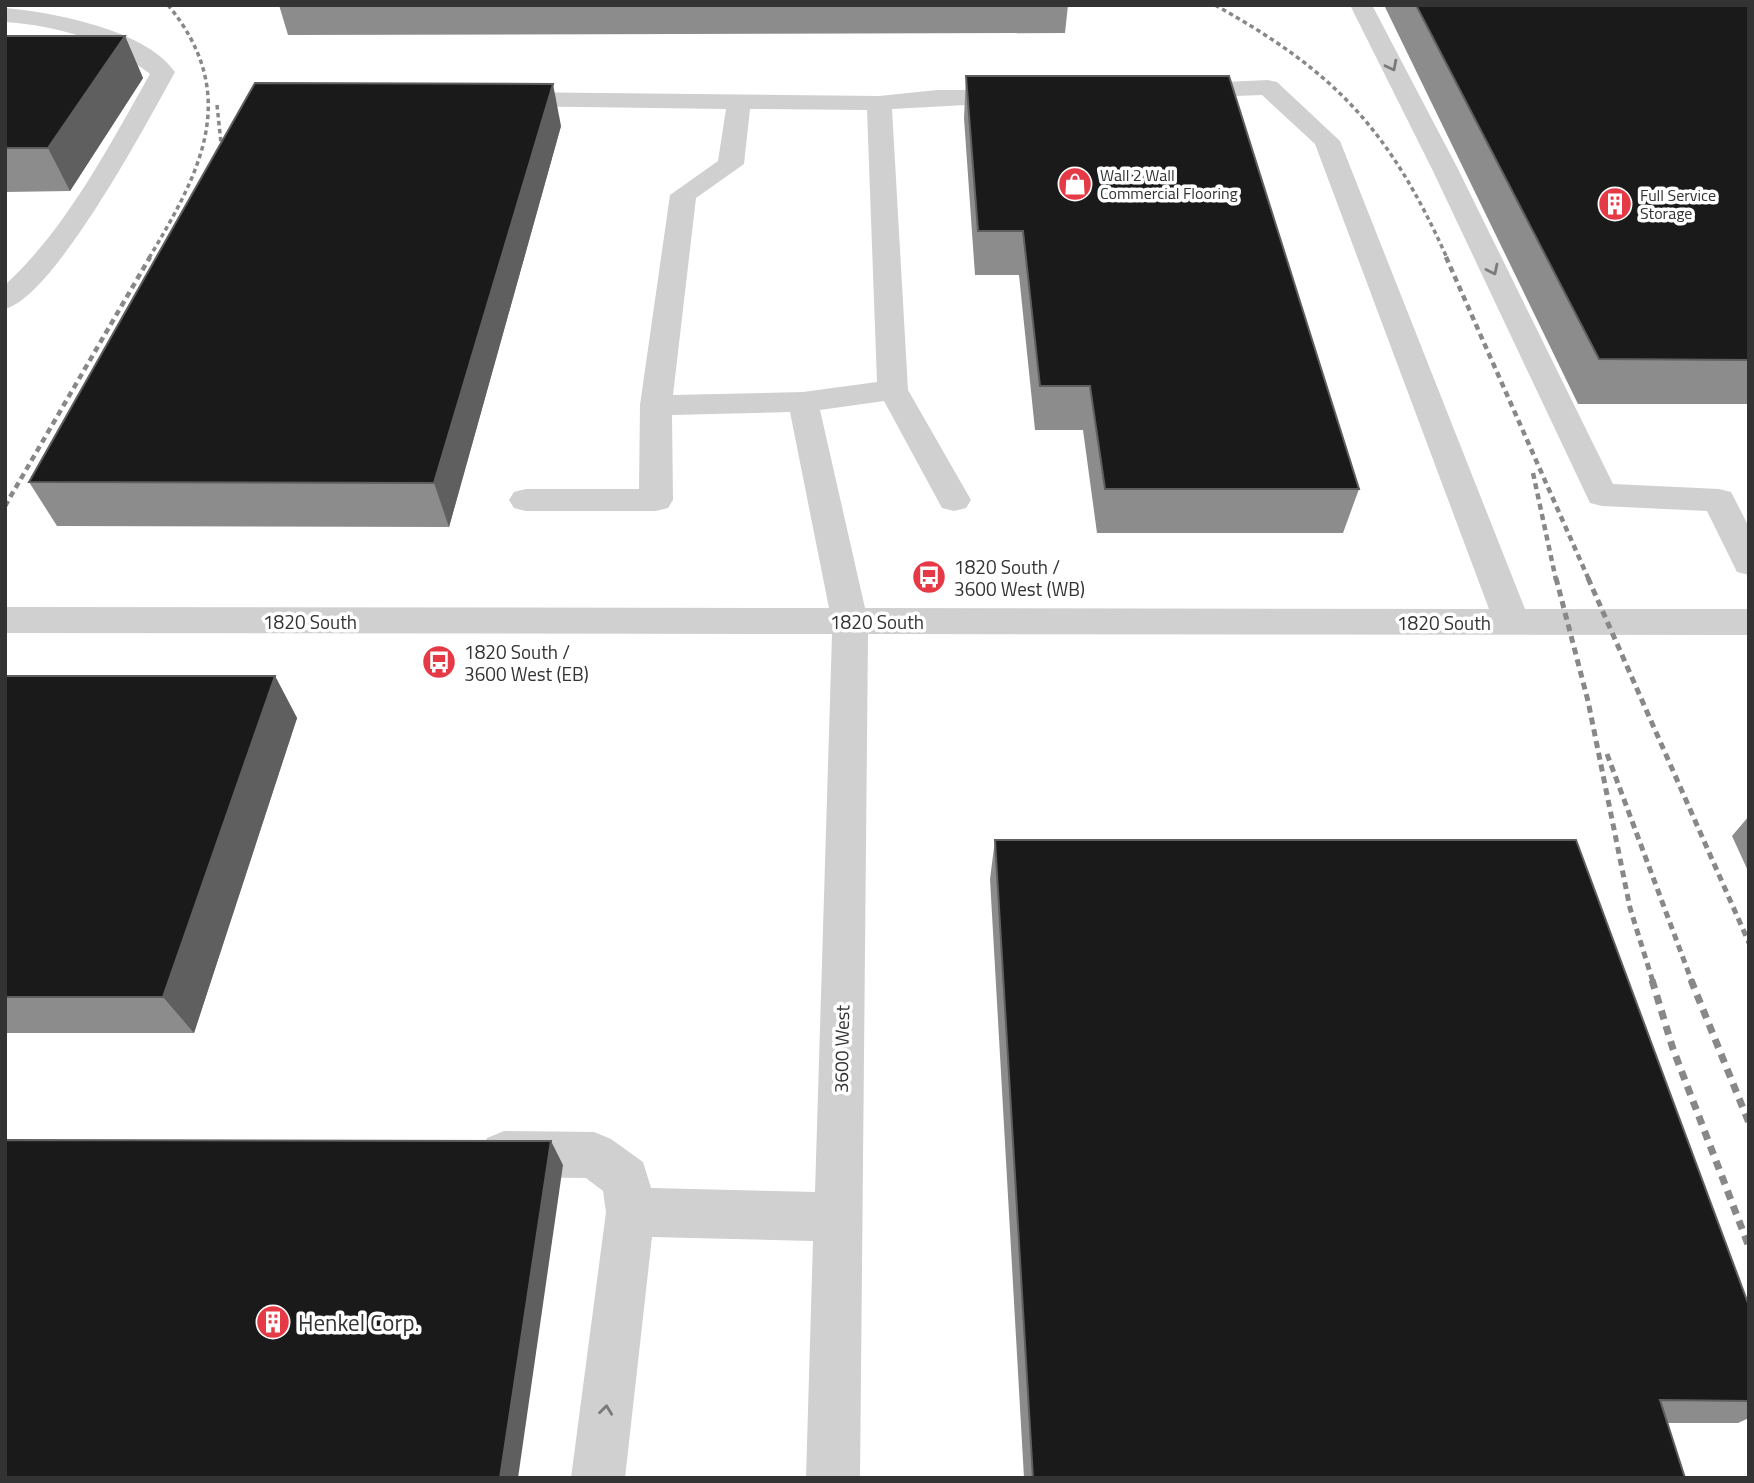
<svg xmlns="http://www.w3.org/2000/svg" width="1754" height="1483" viewBox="0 0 1754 1483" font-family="'Titillium Web',sans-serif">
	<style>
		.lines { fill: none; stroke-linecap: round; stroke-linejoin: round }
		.minor { fill: #d0d0d0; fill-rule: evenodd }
		.rail-far3 { stroke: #888; stroke-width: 3.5; stroke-dasharray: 4.5 3.5; stroke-linecap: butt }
		.rail-far2 { stroke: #888; stroke-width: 4.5; stroke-dasharray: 6 4.5; stroke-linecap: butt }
		.rail-far1 { stroke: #888; stroke-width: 5; stroke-dasharray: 7 5; stroke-linecap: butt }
		.rail { stroke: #888; stroke-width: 7; stroke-dasharray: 9 7; stroke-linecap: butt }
		.wall { fill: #8c8c8c }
		.shaded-wall { fill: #5f5f5f }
		.building { fill: #1a1a1a; stroke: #5f5f5f; stroke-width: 2 }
		.oneway { stroke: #7a7a7a }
		.labels { text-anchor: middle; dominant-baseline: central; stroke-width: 7; stroke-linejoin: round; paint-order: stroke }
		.far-poi-label { font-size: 16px; fill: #333; stroke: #fff; text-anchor: start }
		.poi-label { font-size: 19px; fill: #333; stroke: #fff; text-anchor: start }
		.street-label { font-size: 19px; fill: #333; stroke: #fff }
		.near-poi-label { font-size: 23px; fill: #333; stroke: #fff; text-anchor: start }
	</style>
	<rect width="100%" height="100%" fill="#fff"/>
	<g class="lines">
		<g class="minor">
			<polygon points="1350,5 1372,5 1458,169 1613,484 1719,489 1731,492 1749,527 1749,575 1737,572 1707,511 1602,506 1590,503 1432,169"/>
			<path d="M5,8C53,12 146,30 175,72C148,121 55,296 5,309V285C67,228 109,146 150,74C107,40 59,26 5,22Z"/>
			<path d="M1268,80L1277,82L1340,141L1525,609H1749V635L868,634L860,1478H806L813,1241L652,1237L625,1478H571L606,1212L603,1191L586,1178L504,1177L487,1170L480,1154L487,1138L504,1131L594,1132L611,1139L643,1162L651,1188L815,1192L832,634L5,633V607L829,608L790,412L672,415L673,500L668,508L656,511H526L514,508L509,500L514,492L526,489H639L640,405L670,195L718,161L726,109L505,106L496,104L493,99L496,94L505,92L879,96L937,90H1016L1025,92L1028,97L1025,102L892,109L908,390L971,500L966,508L954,511L942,508L884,401L820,410L865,608L1489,609L1315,144L1262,95L1181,98L1172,96L1169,91L1172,86L1181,84ZM750,109L867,110L877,382L803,392L673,395L696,198L744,164Z"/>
		</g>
		<g class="rail-far3">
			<path d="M1215,5C1337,73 1390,131 1447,258"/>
			<polyline points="217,105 221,143 218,163"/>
			<path d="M149,258C201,171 242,95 168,5"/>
		</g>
		<g class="rail-far2">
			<polyline points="1446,257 1589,580"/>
			<polyline points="1533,473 1556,580"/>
			<polyline points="5,506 150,257"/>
		</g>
		<g class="rail-far1">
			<polyline points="1556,578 1588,701 1630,908 1653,982"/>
			<polyline points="1588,578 1749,943"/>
			<polyline points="1607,754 1692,982"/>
		</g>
		<g class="rail">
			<polyline points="1652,980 1673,1049 1749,1247"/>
			<polyline points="1691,980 1749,1123"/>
		</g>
	</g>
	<g class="wall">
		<polygon points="279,5 1068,5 1065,33 288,35"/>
		<polygon points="1384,5 1749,5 1749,404 1578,404"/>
		<polygon points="5,36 125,36 143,78 70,191 5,192"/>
		<polygon points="966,76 1359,489 1343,533 1097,533 1083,430 1035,430 1019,275 975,275 964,118"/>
		<polygon points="561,126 449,527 57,526 29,482"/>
		<polygon points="5,676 275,676 297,718 194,1033 5,1033"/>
		<polygon points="1749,816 1749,873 1732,836"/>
		<polygon points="995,840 1749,1306 1749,1418 1738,1423 1667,1423 1685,1478 1024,1478 990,879"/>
	</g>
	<g class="shaded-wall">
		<polygon points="125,36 143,78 70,191 48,148"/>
		<polygon points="553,84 561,126 449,527 434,483"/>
		<polygon points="275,676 297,718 194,1033 163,997"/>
		<polygon points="551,1141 563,1165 518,1478 500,1478"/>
	</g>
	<g class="building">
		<polygon points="1416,5 1749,5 1749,360 1599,359"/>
		<polygon points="5,36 125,36 48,148 5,148"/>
		<polygon points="966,76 1229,76 1359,489 1105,489 1090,386 1040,386 1023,231 978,231"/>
		<polygon points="255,83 553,84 434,483 29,482"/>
		<polygon points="5,676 275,676 163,997 5,997"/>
		<polygon points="995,840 1576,840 1749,1306 1749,1401 1660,1400 1685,1478 1033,1478"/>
		<polygon points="5,1140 551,1141 500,1478 5,1478"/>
	</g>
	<defs><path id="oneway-chevron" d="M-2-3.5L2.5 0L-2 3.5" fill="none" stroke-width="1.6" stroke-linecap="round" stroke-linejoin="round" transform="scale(1.75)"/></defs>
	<g class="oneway">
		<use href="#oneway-chevron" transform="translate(1392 66) rotate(63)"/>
		<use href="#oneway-chevron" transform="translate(1493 270) rotate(64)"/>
		<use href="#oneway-chevron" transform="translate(606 1410) rotate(-83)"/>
	</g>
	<defs>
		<g id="shop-disc" transform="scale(1.75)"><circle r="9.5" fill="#e63946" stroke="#fff"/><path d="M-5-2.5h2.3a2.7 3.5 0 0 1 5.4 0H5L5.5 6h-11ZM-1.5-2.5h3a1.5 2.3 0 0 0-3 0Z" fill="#fff"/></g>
		<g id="building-disc" transform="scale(1.75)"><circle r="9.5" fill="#e63946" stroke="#fff"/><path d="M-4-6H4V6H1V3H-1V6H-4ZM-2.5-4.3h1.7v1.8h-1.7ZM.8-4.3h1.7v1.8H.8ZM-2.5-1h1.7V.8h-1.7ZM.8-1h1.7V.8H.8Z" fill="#fff"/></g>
		<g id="bus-disc" transform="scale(1.75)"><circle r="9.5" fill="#e63946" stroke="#fff"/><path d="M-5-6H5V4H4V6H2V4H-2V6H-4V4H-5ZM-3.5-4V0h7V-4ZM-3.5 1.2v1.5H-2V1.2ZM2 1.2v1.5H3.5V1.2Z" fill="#fff"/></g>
	</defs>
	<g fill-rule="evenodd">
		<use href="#shop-disc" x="1075" y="184"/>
		<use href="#building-disc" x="1615" y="204"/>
		<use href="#bus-disc" x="929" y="577"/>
		<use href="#bus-disc" x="439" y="662"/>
		<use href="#building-disc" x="273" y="1322"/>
	</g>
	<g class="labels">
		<g class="far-poi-label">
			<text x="1100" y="175">Wall 2 Wall<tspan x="1100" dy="18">Commercial Flooring</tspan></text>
			<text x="1640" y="195">Full Service<tspan x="1640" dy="18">Storage</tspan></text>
		</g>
		<g class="poi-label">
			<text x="954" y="566">1820 South /<tspan x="954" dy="22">3600 West (WB)</tspan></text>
			<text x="464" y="651">1820 South /<tspan x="464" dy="22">3600 West (EB)</tspan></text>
		</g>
		<g class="street-label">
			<text x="310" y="621">1820 South</text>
			<text x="877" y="621">1820 South</text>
			<text x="1444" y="622">1820 South</text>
			<text transform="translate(841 1049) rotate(-89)">3600 West</text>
		</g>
		<g class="near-poi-label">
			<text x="298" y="1322">Henkel Corp.</text>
		</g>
	</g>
	<rect width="1754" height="1483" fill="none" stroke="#333333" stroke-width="14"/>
</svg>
